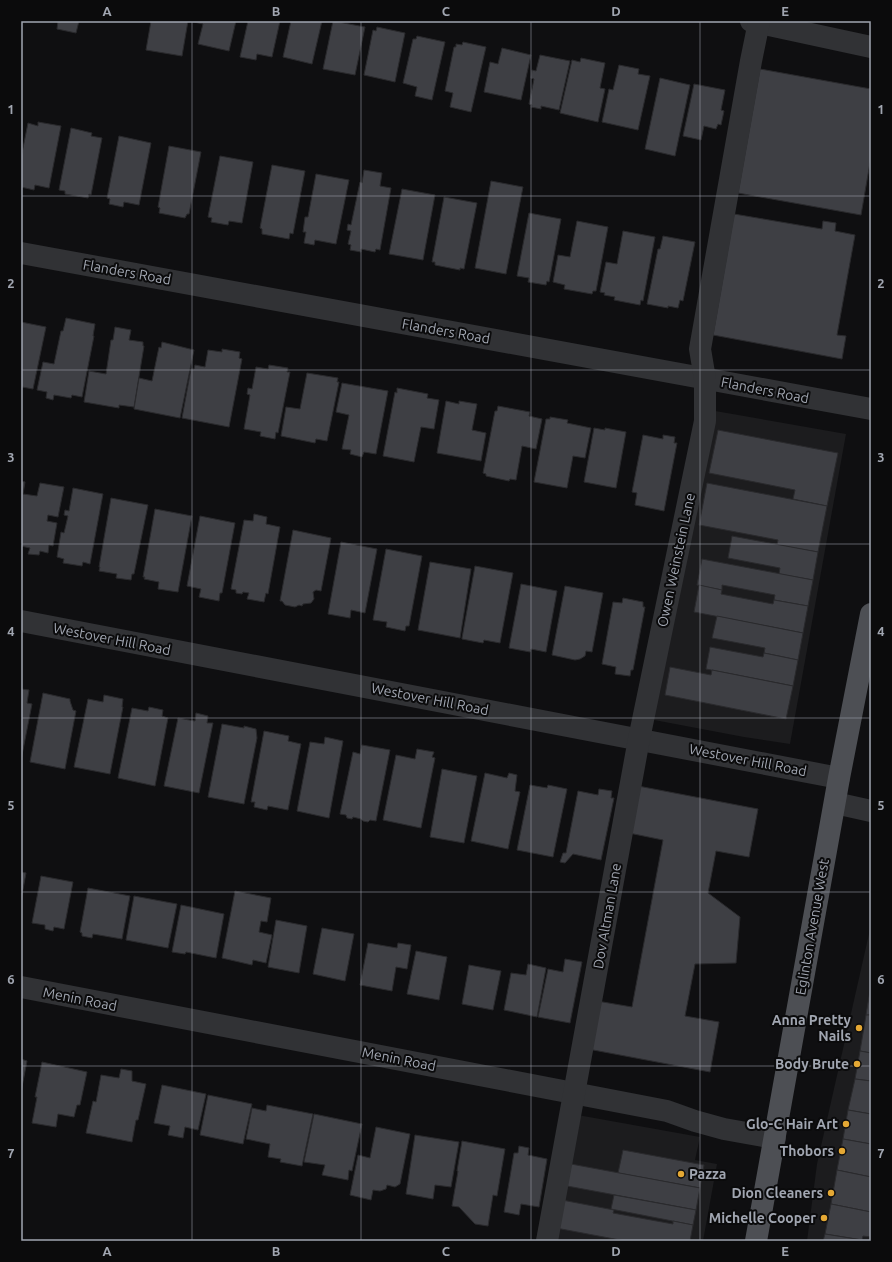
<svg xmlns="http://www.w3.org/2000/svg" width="892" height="1262" viewBox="0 0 892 1262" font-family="Ubuntu,sans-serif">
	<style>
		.built { fill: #1c1c1e }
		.building { fill: #3e3f44; stroke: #2a2a2d }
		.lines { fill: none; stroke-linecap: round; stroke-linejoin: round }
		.minor { stroke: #313235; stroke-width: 22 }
		.major { stroke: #4d4f54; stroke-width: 22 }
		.grid { fill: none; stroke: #a1a6b1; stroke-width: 1; stroke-opacity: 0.55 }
		.poi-dot { fill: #e5a834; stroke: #0b0b0c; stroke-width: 1.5 }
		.labels { text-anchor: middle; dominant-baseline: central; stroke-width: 4; stroke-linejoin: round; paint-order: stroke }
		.street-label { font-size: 14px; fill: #a1a6b1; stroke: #0b0b0c }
		.poi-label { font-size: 14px; font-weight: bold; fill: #a1a6b1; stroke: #0b0b0c; text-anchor: end }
		.neatline { fill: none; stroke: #a1a6b1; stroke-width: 1.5 }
		.grid-label { font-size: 13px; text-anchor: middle; font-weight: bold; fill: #a1a6b1 }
	</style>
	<rect width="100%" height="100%" fill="#0f0f11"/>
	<g class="built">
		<polygon points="698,408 846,434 790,744 744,737 633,716"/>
		<polygon points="871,925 871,1241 807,1241 817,1164"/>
		<polygon points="561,1112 700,1137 695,1160 717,1164 703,1241 536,1241"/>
	</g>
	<g class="building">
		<polygon points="58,21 79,21 76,33 57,29"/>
		<polygon points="151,21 188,21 182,56 146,50"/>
		<polygon points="189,21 236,21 229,51 198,44 203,24"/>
		<polygon points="248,21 280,21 272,57 257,54 256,60 240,57"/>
		<polygon points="291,21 322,21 312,64 283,57"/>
		<polygon points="333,21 365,27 355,75 323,69"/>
		<polygon points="377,27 405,33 395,82 364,75 373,30 376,31"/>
		<polygon points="417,36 445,42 432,100 415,96 417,87 403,83 413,39 416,39"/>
		<polygon points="463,42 486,47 471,112 450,107 453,93 445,91 454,47 456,47 456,44 462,45"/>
		<polygon points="502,48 531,55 521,100 484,92 490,62 498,64"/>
		<polygon points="540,55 570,61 559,110 541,106 541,109 531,107 532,105 529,104 534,79 531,78 532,70 536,71"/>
		<polygon points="581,58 605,63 600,88 605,89 598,122 560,113 572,60 580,62"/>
		<polygon points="619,65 639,69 638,74 650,76 638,130 602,122 609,89 613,90"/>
		<polygon points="760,69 871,89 871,157 861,215 738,193"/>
		<polygon points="660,78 690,85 675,156 645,149"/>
		<polygon points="694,84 725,90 721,110 724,111 721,125 718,124 716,129 704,126 701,140 683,136"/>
		<polygon points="38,122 61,126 49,188 35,185 34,190 21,187 21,158 28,123 38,126"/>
		<polygon points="71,128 92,133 91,136 102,138 91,195 89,194 88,198 65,194 65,191 59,190"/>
		<polygon points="119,136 151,143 139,205 124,202 123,207 109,204 110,199 107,198"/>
		<polygon points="169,146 201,152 189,214 187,214 185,218 159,213 160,208 158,207"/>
		<polygon points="220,156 253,162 242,223 229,221 228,225 211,222 212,218 208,217"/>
		<polygon points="272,165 305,171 293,234 290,233 289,239 262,234 262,229 260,228"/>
		<polygon points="364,170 382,173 380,186 391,188 380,250 376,249 375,252 361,249 361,252 350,250 351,245 348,244 351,231 347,230 348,224 351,225 360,182 362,183"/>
		<polygon points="316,174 349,180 336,244 315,240 314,245 304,243 306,232 303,232 305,217 308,217"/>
		<polygon points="491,181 523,187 506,274 475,268"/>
		<polygon points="402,189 435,195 423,260 389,254"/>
		<polygon points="444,197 477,203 464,269 460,268 460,270 435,265 435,262 432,262"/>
		<polygon points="529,213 561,219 549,282 547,281 546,285 528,282 529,278 517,276"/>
		<polygon points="734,214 822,229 823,221 836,223 835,231 855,235 837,335 846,336 842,359 713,335"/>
		<polygon points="577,221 608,227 596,291 593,291 592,294 564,289 565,285 553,282 558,255 570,257"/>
		<polygon points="623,231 655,237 643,301 641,300 640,305 614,300 615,297 604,295 605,293 600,292 606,262 617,264"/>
		<polygon points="663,236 695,242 683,301 680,300 678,308 668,306 668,308 647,304 658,249 660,249"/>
		<polygon points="66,318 95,324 93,336 94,336 82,397 72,395 71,398 54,395 53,400 46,398 47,392 37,390 43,362 54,364 61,331 63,331"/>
		<polygon points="21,322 46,327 33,389 22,387 21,390"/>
		<polygon points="115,327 131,330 129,340 143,342 143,346 144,346 134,407 119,405 119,408 84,402 89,371 106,374 111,340 113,340"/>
		<polygon points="162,342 194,350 180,418 134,409 139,378 152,381 159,347 161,348"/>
		<polygon points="222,349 240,352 239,358 242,359 229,427 182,418 191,369 194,369 195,365 205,367 208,350 222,352"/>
		<polygon points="269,365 288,368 287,372 290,372 278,433 276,432 275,439 260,436 261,432 244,429 250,395 247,394 248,388 252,389 256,367 268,369"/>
		<polygon points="307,373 338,378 337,382 339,382 327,441 316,439 315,443 281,436 286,407 300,409"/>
		<polygon points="342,383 388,391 376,454 364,452 362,457 350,454 351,450 342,449 349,415 336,412"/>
		<polygon points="397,388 428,394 427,398 439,400 434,429 421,427 414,462 383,456 395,392 397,393"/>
		<polygon points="446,401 459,404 459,401 477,404 472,430 486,433 481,461 437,453"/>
		<polygon points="498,406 530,412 529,416 542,419 536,449 522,446 516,480 510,479 509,481 486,476 486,474 483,473 495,411 497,411"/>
		<polygon points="550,417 568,420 567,423 591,428 585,458 573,456 567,488 534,482 546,419 550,419"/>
		<polygon points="594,428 605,430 605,428 626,432 616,488 584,482"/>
		<polygon points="718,430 838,453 827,506 793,499 795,490 709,473"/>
		<polygon points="643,435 663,439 663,435 675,437 674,443 677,443 664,511 635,505 637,493 632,492"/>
		<polygon points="21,481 25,482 23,494 37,496 40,483 64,487 58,517 48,515 47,521 57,523 53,546 49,545 48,553 40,551 39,555 28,554 30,548 21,546"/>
		<polygon points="707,483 827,506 818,552 777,545 778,540 699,525"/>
		<polygon points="73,488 103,494 90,564 83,562 82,566 63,563 64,559 57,557 61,532 64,533 68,516 64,515 65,510 69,511"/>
		<polygon points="111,498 148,505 134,574 132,574 131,580 116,578 117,574 99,571 100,567 99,567"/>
		<polygon points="155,509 192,516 178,592 158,589 159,582 144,579 145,577 143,577"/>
		<polygon points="254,514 267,517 266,524 280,527 268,594 266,593 264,602 247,599 249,593 243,592 242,594 236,593 236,590 231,589 244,520 253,521"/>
		<polygon points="200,516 235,523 222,593 220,593 219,601 199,597 201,589 187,586"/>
		<polygon points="293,530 331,538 321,591 316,590 313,592 314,599 311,603 303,604 302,606 299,605 295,607 285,605 282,601 280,601"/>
		<polygon points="732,536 818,552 813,580 779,574 780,568 728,558"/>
		<polygon points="341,542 377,549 365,613 351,610 350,618 328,614"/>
		<polygon points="386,549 422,556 409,626 406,626 405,631 386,627 387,622 373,620"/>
		<polygon points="702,559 813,580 808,606 774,600 775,595 722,585 722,590 697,585"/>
		<polygon points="430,562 471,569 460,638 418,630"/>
		<polygon points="475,566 513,573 500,643 484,640 483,643 462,639 462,638"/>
		<polygon points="521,584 557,591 546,652 531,649 530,652 509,648"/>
		<polygon points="699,585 722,590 721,594 773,604 774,600 808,606 803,633 694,612"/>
		<polygon points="565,586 603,593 592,652 586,651 585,656 580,659 575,660 552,655"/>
		<polygon points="623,598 643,602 643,607 645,607 633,670 631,670 630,676 615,674 616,667 602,664 613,602 622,603"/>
		<polygon points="717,616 803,633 798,660 764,653 765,648 712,638"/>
		<polygon points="710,647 763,657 764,653 798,660 793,686 706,669"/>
		<polygon points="670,667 711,675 712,670 793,686 786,719 665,695"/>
		<polygon points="21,689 29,690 27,703 32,704 21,760"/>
		<polygon points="43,693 70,699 70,701 73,710 76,711 65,769 30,762"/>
		<polygon points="104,695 123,699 122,707 123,707 110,774 74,767 88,699 103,702"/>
		<polygon points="149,707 163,710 162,716 168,718 155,786 118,778 132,708 148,711"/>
		<polygon points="196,713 208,716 207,723 213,723 199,793 164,786 178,718 195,721"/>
		<polygon points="222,724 244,728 244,726 256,729 257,738 244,804 208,797"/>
		<polygon points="264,731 289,736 288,741 301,744 288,810 268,806 267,810 254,807 255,802 251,802"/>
		<polygon points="325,737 343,741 329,818 297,811 310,742 324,744"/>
		<polygon points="362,745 390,750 376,821 370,820 368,822 363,821 361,819 353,817 352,819 347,818 346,815 340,814 353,752 360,754"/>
		<polygon points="417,749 434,752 432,757 435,758 421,828 383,820 396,755 415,759"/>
		<polygon points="442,769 477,776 464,843 430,837"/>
		<polygon points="485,773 507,778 509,773 517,775 515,791 520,792 508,849 471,841"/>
		<polygon points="530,785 547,788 548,785 567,789 553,857 517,850"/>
		<polygon points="638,786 758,809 749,857 716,851 708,893 740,917 736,963 695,964 685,1016 719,1022 710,1072 588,1049 597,1001 632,1007 663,840 629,833"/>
		<polygon points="599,789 612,791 611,798 614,798 601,860 573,854 565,863 560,862 563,853 566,853 578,791 598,795"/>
		<polygon points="21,872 26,873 21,900"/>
		<polygon points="41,876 73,882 64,929 54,927 53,931 45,929 45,925 32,923"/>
		<polygon points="88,888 130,896 122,939 93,934 92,938 82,936 82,933 80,932"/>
		<polygon points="235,891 271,898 267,922 261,921 259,932 272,935 266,963 253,960 252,965 222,958"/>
		<polygon points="134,896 177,904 168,948 126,940"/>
		<polygon points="181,905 224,914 216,958 186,952 185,954 172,952"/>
		<polygon points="276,920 307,926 299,973 268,967"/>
		<polygon points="322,928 354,934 345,981 313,974"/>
		<polygon points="368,943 397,948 398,943 411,945 407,969 396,967 392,991 360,985"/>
		<polygon points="416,951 447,957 439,1000 407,994"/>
		<polygon points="565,959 582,962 570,1023 538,1017 548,969 563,972"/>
		<polygon points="528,964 546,968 537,1017 504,1010 511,973 526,975"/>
		<polygon points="469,965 501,971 493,1010 462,1004"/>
		<polygon points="871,985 871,1015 866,1015"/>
		<polygon points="866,1015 871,1015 871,1053 860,1051"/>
		<polygon points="860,1051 871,1053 871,1081 855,1079"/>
		<polygon points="21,1059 27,1061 21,1092"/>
		<polygon points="42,1062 87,1072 80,1105 77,1105 74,1117 58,1114 56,1127 32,1123 37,1097 35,1097"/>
		<polygon points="121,1069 132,1071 132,1081 146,1084 138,1120 136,1120 132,1142 86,1133 93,1101 96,1102 101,1075 119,1078"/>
		<polygon points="855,1079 871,1081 871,1114 848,1110"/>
		<polygon points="162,1085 206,1094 198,1130 185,1127 183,1138 168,1135 170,1126 154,1123"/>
		<polygon points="208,1095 252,1104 243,1144 200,1135"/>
		<polygon points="267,1105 313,1114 302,1166 280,1162 281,1159 268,1157 270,1144 246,1139 252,1108 266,1111"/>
		<polygon points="848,1110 871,1114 871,1144 843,1139"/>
		<polygon points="314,1114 362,1124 352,1171 349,1170 348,1180 322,1175 325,1165 304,1162"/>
		<polygon points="376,1127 410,1134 400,1184 395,1187 387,1185 386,1189 380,1191 373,1190 371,1200 350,1195 358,1155 370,1158"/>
		<polygon points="415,1135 459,1142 451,1187 435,1185 433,1199 406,1194"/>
		<polygon points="843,1139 871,1144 871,1177 837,1170"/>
		<polygon points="462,1141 505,1149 497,1196 493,1195 488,1226 475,1224 459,1207 452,1206 458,1171 457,1171"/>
		<polygon points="519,1146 529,1148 528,1155 547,1159 539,1207 521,1204 519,1215 504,1212 514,1153 518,1153"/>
		<polygon points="623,1150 704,1165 700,1188 618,1173"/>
		<polygon points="571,1164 700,1188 696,1210 567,1186"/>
		<polygon points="837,1170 871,1177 871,1212 831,1204"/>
		<polygon points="614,1195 696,1210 693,1225 611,1209"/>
		<polygon points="562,1200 614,1210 613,1213 673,1224 673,1221 693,1225 690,1241 625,1241 556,1228"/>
		<polygon points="831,1204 871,1212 871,1237 863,1236 862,1240 825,1234"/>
		<polygon points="825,1234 862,1240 867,1241 823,1241"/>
	</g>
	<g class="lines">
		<g class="minor">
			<polyline points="751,21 871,47"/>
			<polyline points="21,253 871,409"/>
			<polyline points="21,621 839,778"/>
			<polyline points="835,803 871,811"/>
			<polyline points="21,987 667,1111 695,1121 724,1129 775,1138"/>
			<polyline points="547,1241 639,739 705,421 705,379 700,349 751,61 759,22"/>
		</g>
		<polyline class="major" points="756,1241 839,778 871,614"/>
	</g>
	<path class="grid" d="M192,21V1241M361,21V1241M531,21V1241M700,21V1241M21,196H871M21,370H871M21,544H871M21,718H871M21,892H871M21,1066H871"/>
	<g class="poi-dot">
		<circle cx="859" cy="1028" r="4"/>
		<circle cx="857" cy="1064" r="4"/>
		<circle cx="846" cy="1124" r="4"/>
		<circle cx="842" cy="1151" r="4"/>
		<circle cx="681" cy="1174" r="4"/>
		<circle cx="831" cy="1193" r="4"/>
		<circle cx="824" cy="1218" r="4"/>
	</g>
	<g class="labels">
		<g class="street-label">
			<text transform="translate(127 272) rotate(10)">Flanders Road</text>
			<text transform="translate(446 331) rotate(10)">Flanders Road</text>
			<text transform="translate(765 390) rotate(11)">Flanders Road</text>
			<text transform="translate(676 560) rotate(-78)">Owen Weinstein Lane</text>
			<text transform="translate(112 639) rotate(11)">Westover Hill Road</text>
			<text transform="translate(430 699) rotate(11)">Westover Hill Road</text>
			<text transform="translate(748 760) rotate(11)">Westover Hill Road</text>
			<text transform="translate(607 916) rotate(-80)">Dov Altman Lane</text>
			<text transform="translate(812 927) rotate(-80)">Eglinton Avenue West</text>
			<text transform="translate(80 999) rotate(11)">Menin Road</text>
			<text transform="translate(399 1059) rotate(11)">Menin Road</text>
		</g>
		<g class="poi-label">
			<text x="851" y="1020">Anna Pretty<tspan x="851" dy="16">Nails</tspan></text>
			<text x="849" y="1064">Body Brute</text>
			<text x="838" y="1124">Glo-C Hair Art</text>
			<text x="834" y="1151">Thobors</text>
			<text x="689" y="1174" text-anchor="start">Pazza</text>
			<text x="823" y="1193">Dion Cleaners</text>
			<text x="816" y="1218">Michelle Cooper</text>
		</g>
	</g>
	<rect width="892" height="1262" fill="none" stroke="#0b0b0c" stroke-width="44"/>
	<rect x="22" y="22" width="848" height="1218" class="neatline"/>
	<g class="grid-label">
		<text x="107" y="16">A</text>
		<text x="276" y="16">B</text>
		<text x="446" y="16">C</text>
		<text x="616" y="16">D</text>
		<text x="785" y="16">E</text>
		<text x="11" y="114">1</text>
		<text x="881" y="114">1</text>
		<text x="11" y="288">2</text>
		<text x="881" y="288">2</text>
		<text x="11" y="462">3</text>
		<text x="881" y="462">3</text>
		<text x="11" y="636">4</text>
		<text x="881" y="636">4</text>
		<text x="11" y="810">5</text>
		<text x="881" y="810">5</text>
		<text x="11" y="984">6</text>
		<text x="881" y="984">6</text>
		<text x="11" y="1158">7</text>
		<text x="881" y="1158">7</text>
		<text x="107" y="1256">A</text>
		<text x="276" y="1256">B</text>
		<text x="446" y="1256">C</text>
		<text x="616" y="1256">D</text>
		<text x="785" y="1256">E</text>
	</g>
</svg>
